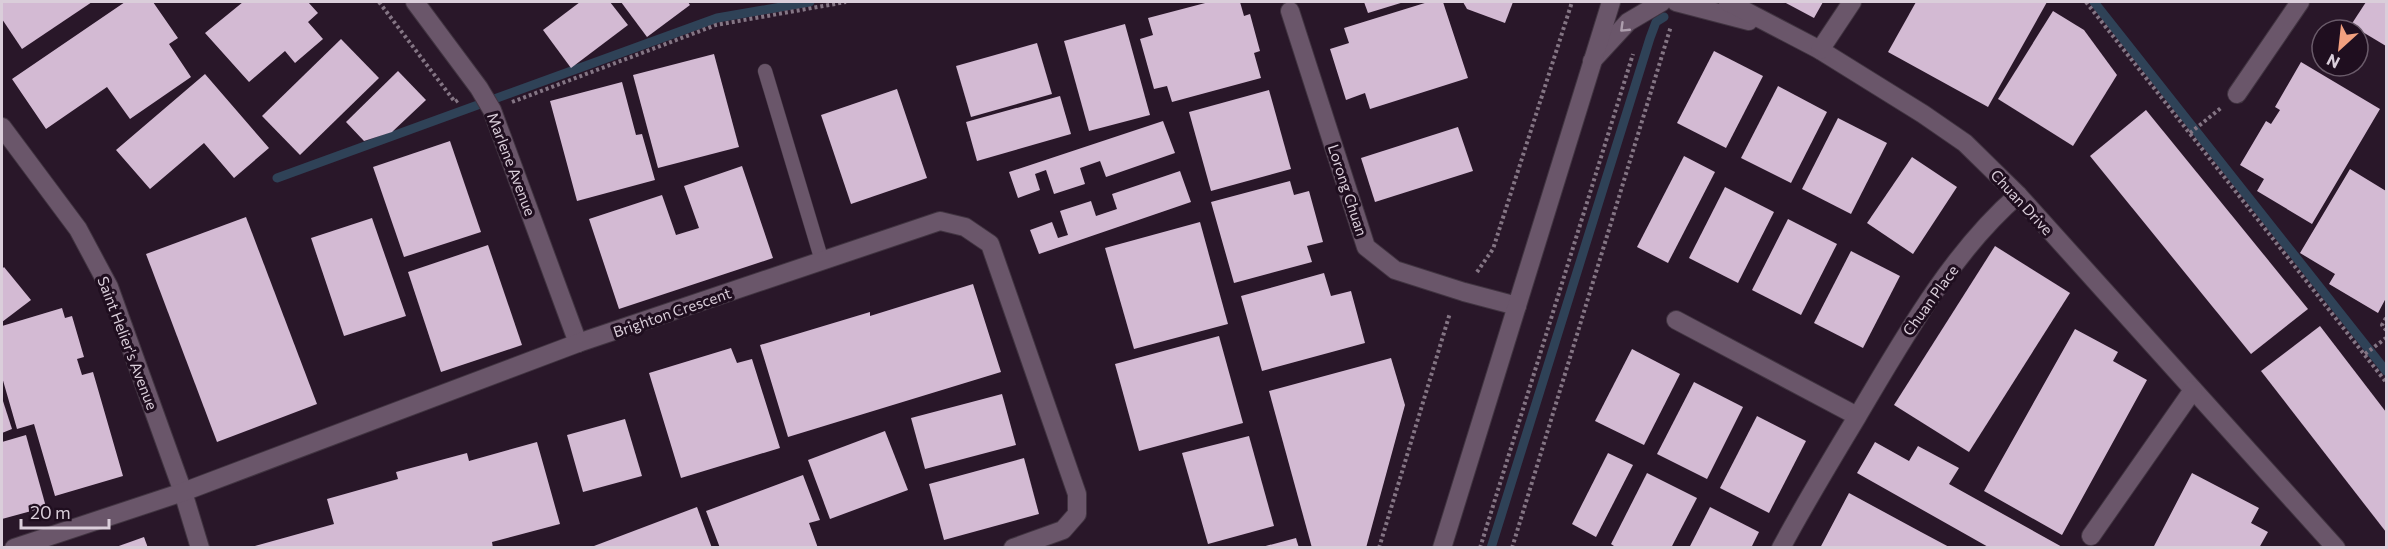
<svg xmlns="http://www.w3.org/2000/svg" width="2388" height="549" viewBox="0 0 2388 549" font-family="Commissioner,sans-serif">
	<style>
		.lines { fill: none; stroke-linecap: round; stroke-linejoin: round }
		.stream { stroke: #2f4257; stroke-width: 9 }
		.building { fill: #d3bad3 }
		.service-casing { stroke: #413441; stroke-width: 15 }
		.minor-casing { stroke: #413441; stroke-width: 20 }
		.tertiary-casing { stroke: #413441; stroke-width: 20 }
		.path { stroke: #847584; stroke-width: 4; stroke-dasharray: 3 3; stroke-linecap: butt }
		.service { stroke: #6a566a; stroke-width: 14 }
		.minor { stroke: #6a566a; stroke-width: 18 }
		.tertiary { stroke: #6a566a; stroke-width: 18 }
		.oneway { stroke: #ad9ead }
		.labels { text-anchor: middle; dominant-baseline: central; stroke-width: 6; stroke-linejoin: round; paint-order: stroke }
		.street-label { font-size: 15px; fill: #daceda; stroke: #1f0e1f }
	</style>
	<rect width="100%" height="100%" fill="#291729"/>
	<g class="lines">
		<g class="stream">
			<polyline points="2094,2 2386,371"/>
			<polyline points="277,178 717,18 810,2"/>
			<polyline points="1491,548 1650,38 1656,22 1664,17"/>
		</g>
	</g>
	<g class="building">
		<polygon points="2,2 92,2 22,49 2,19"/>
		<polygon points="125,2 153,2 178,38 169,44 191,77 130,119 107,87 46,129 12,79"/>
		<polygon points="243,2 308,2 318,13 308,22 323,39 295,63 285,51 249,82 205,33"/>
		<polygon points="580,2 610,2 628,25 571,68 543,30"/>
		<polygon points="621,2 688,2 690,5 647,37"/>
		<polygon points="1209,2 1240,2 1244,16 1250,14 1260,51 1254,53 1261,78 1172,102 1167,86 1154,89 1140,39 1153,35 1148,18"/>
		<polygon points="1364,2 1404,2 1368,13"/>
		<polygon points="1428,2 1443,2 1468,78 1370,109 1365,93 1346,100 1330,49 1349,43 1344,28"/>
		<polygon points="1463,2 1513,2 1505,23 1467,9"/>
		<polygon points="1784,2 1823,2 1814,18"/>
		<polygon points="1916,2 2047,2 1988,107 1888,52"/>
		<polygon points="2366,2 2386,2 2386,46 2351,25"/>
		<polygon points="2053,11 2084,30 2117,75 2073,146 1998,99"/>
		<polygon points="1125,24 1150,115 1089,131 1064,41"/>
		<polygon points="341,39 379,78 300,155 262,116"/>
		<polygon points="1037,43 1052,94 971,117 956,66"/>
		<polygon points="1714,51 1763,76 1726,148 1677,123"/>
		<polygon points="714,54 739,147 658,168 633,75"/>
		<polygon points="2301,62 2380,109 2312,224 2257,191 2264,179 2240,165 2266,121 2271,124 2280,110 2275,107"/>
		<polygon points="398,71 426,100 392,132 364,141 346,122"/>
		<polygon points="205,74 269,148 234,178 204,143 150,189 116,150"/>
		<polygon points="622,82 636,135 642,134 655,180 577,201 550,101"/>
		<polygon points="1778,86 1827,112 1791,183 1741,158"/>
		<polygon points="897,89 927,178 851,204 821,115"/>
		<polygon points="1269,90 1291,169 1211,191 1189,112"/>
		<polygon points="1060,96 1071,134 977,161 966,122"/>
		<polygon points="2146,110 2308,309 2251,354 2090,156"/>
		<polygon points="1838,118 1887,143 1851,214 1802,189"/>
		<polygon points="1163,121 1175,153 1106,177 1100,161 1080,168 1085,184 1054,194 1046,170 1035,174 1040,190 1018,198 1009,172"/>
		<polygon points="1458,127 1473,171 1375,202 1361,158"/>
		<polygon points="450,141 481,232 404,257 373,167"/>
		<polygon points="1684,156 1715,172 1668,263 1637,247"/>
		<polygon points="1912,157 1957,187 1913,254 1867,223"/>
		<polygon points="742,166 773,258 619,309 589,219 662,195 676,235 699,228 684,186"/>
		<polygon points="2350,169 2386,191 2386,298 2378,313 2329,284 2335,274 2300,253"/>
		<polygon points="1180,171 1191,202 1039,254 1030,230 1052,222 1058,238 1068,235 1060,211 1091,201 1096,216 1117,209 1112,194"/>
		<polygon points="1290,181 1294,195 1309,191 1323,242 1307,246 1312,262 1234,283 1211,202"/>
		<polygon points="1725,187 1774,212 1738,283 1689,258"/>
		<polygon points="246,217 317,404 217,442 146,254"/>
		<polygon points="372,218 406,316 344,336 311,238"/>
		<polygon points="1788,219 1837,244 1801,315 1752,290"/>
		<polygon points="1200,222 1228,324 1134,349 1105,248"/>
		<polygon points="488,245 522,345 441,372 408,272"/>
		<polygon points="1995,246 2070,293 1969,452 1894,405"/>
		<polygon points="1851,251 1900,276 1863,348 1814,323"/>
		<polygon points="4,267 31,300 2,322 2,269"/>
		<polygon points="1324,273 1331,296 1351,291 1365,343 1262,371 1241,296"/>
		<polygon points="973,284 1001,372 788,437 760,345 870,312 870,316"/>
		<polygon points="62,308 65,318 72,316 84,357 77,359 82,375 93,372 123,476 55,496 34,424 17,429 2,377 2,326"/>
		<polygon points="2320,326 2386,412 2386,532 2261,371"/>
		<polygon points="2075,329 2118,352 2113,361 2147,380 2062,535 1984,491"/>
		<polygon points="1219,336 1243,423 1139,451 1115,364"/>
		<polygon points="731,348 737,363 752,359 780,448 681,478 649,373"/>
		<polygon points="1632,349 1680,374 1644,445 1595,421"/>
		<polygon points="1391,358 1405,405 1366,548 1312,548 1269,391"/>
		<polygon points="1694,382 1743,407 1707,479 1657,454"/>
		<polygon points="1002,394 1016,445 925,469 911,418"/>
		<polygon points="2,398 12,429 2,433"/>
		<polygon points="1757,416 1806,441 1769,513 1720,488"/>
		<polygon points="625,419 642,476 583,492 567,435"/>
		<polygon points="885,431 908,490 830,519 808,460"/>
		<polygon points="26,435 46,507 2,519 2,442"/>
		<polygon points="1249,436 1274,526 1208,544 1182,453"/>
		<polygon points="537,442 560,524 492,542 493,548 248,548 334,524 327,499 398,479 396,472 467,453 469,461"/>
		<polygon points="1875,442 1909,461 1918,446 1959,468 1949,484 2064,548 1990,548 1857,473"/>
		<polygon points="1608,453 1633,465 1596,537 1572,524"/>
		<polygon points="1024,458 1039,514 944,540 929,484"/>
		<polygon points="1647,473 1697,498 1671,548 1617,548 1611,544"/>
		<polygon points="2192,473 2259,508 2251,523 2268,532 2259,548 2153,548"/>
		<polygon points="803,475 820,520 809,523 818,548 720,548 706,511"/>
		<polygon points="1849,493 1921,532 1951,548 1820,548"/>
		<polygon points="697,507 712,548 595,548 594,546"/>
		<polygon points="1710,507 1759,532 1751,548 1689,548"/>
		<polygon points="144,537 148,548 116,548 116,547"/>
		<polygon points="1296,538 1299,548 1262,548 1262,547"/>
	</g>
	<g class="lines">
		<g class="service-casing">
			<polyline id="service" points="765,71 822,261"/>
		</g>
		<g class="minor-casing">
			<g id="minor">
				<polyline points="415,2 479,88 492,110 578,343"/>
				<polyline points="1676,2 1749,21"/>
				<polyline points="1728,2 1820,50 1923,114 1965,143 2018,195 2336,548"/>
				<polyline points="1290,11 1366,247 1395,270 1464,292 1517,306"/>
				<polyline points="1820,50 1852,2"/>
				<polyline points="1592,61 1628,22 1662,2"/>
				<polyline points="2237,94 2300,2"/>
				<polyline points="2,127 78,229 109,287 183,492 200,548"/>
				<polyline points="1676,320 1857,416"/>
				<polyline points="2091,536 2193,390"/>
				<polyline points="14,548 183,492 578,343 940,221 965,227 990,244 1077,494 1077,514 1063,530 1013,548"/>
				<path d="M1781,548C1805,503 1831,460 1857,417C1902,341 1951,253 2018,195"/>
			</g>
		</g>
		<g class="tertiary-casing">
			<polyline id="tertiary" points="1442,548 1611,2"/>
		</g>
		<g class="path">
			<polyline points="379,2 455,102 458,100"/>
			<polyline points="2086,2 2386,382"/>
			<polyline points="512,102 716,25 846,2"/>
			<polyline points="2190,133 2221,108"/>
			<polyline points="1477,272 1493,249 1572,2"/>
			<polyline points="2386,318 2382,325 2386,330"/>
			<polyline points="2365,354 2386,338"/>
			<polyline points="1379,548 1450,313"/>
			<polyline points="1480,548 1633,54"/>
			<polyline points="1512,548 1671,26"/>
		</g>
		<use href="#service" class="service"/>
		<use href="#minor" class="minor"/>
		<use href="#tertiary" class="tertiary"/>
	</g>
	<defs><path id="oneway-chevron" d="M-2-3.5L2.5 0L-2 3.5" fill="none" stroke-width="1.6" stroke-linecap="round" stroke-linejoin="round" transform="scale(1.5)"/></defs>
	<use class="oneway" href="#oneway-chevron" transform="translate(1624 28) rotate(136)"/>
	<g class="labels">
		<g class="street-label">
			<text transform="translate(512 164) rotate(69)">Marlene Avenue</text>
			<text transform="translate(1348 190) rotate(72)">Lorong Chuan</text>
			<text transform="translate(2022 202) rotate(47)">Chuan Drive</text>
			<text transform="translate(1930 300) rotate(-54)">Chuan Place</text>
			<text transform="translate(672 312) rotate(-19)">Brighton Crescent</text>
			<text transform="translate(128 343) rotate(69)">Saint Helier's Avenue</text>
		</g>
	</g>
	<rect width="2388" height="549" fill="none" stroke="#daceda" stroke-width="6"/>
	<g transform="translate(2340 48) rotate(207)"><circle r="28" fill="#1f0e1f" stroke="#6a5b6a" stroke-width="1.5"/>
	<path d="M0-4.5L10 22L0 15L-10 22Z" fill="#f2a07f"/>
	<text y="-9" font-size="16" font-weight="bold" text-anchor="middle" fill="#daceda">N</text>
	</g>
	<path d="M21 519v9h88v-9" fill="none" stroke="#daceda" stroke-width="3"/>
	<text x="30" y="519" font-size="18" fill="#daceda" stroke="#1f0e1f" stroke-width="4.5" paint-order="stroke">20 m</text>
</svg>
